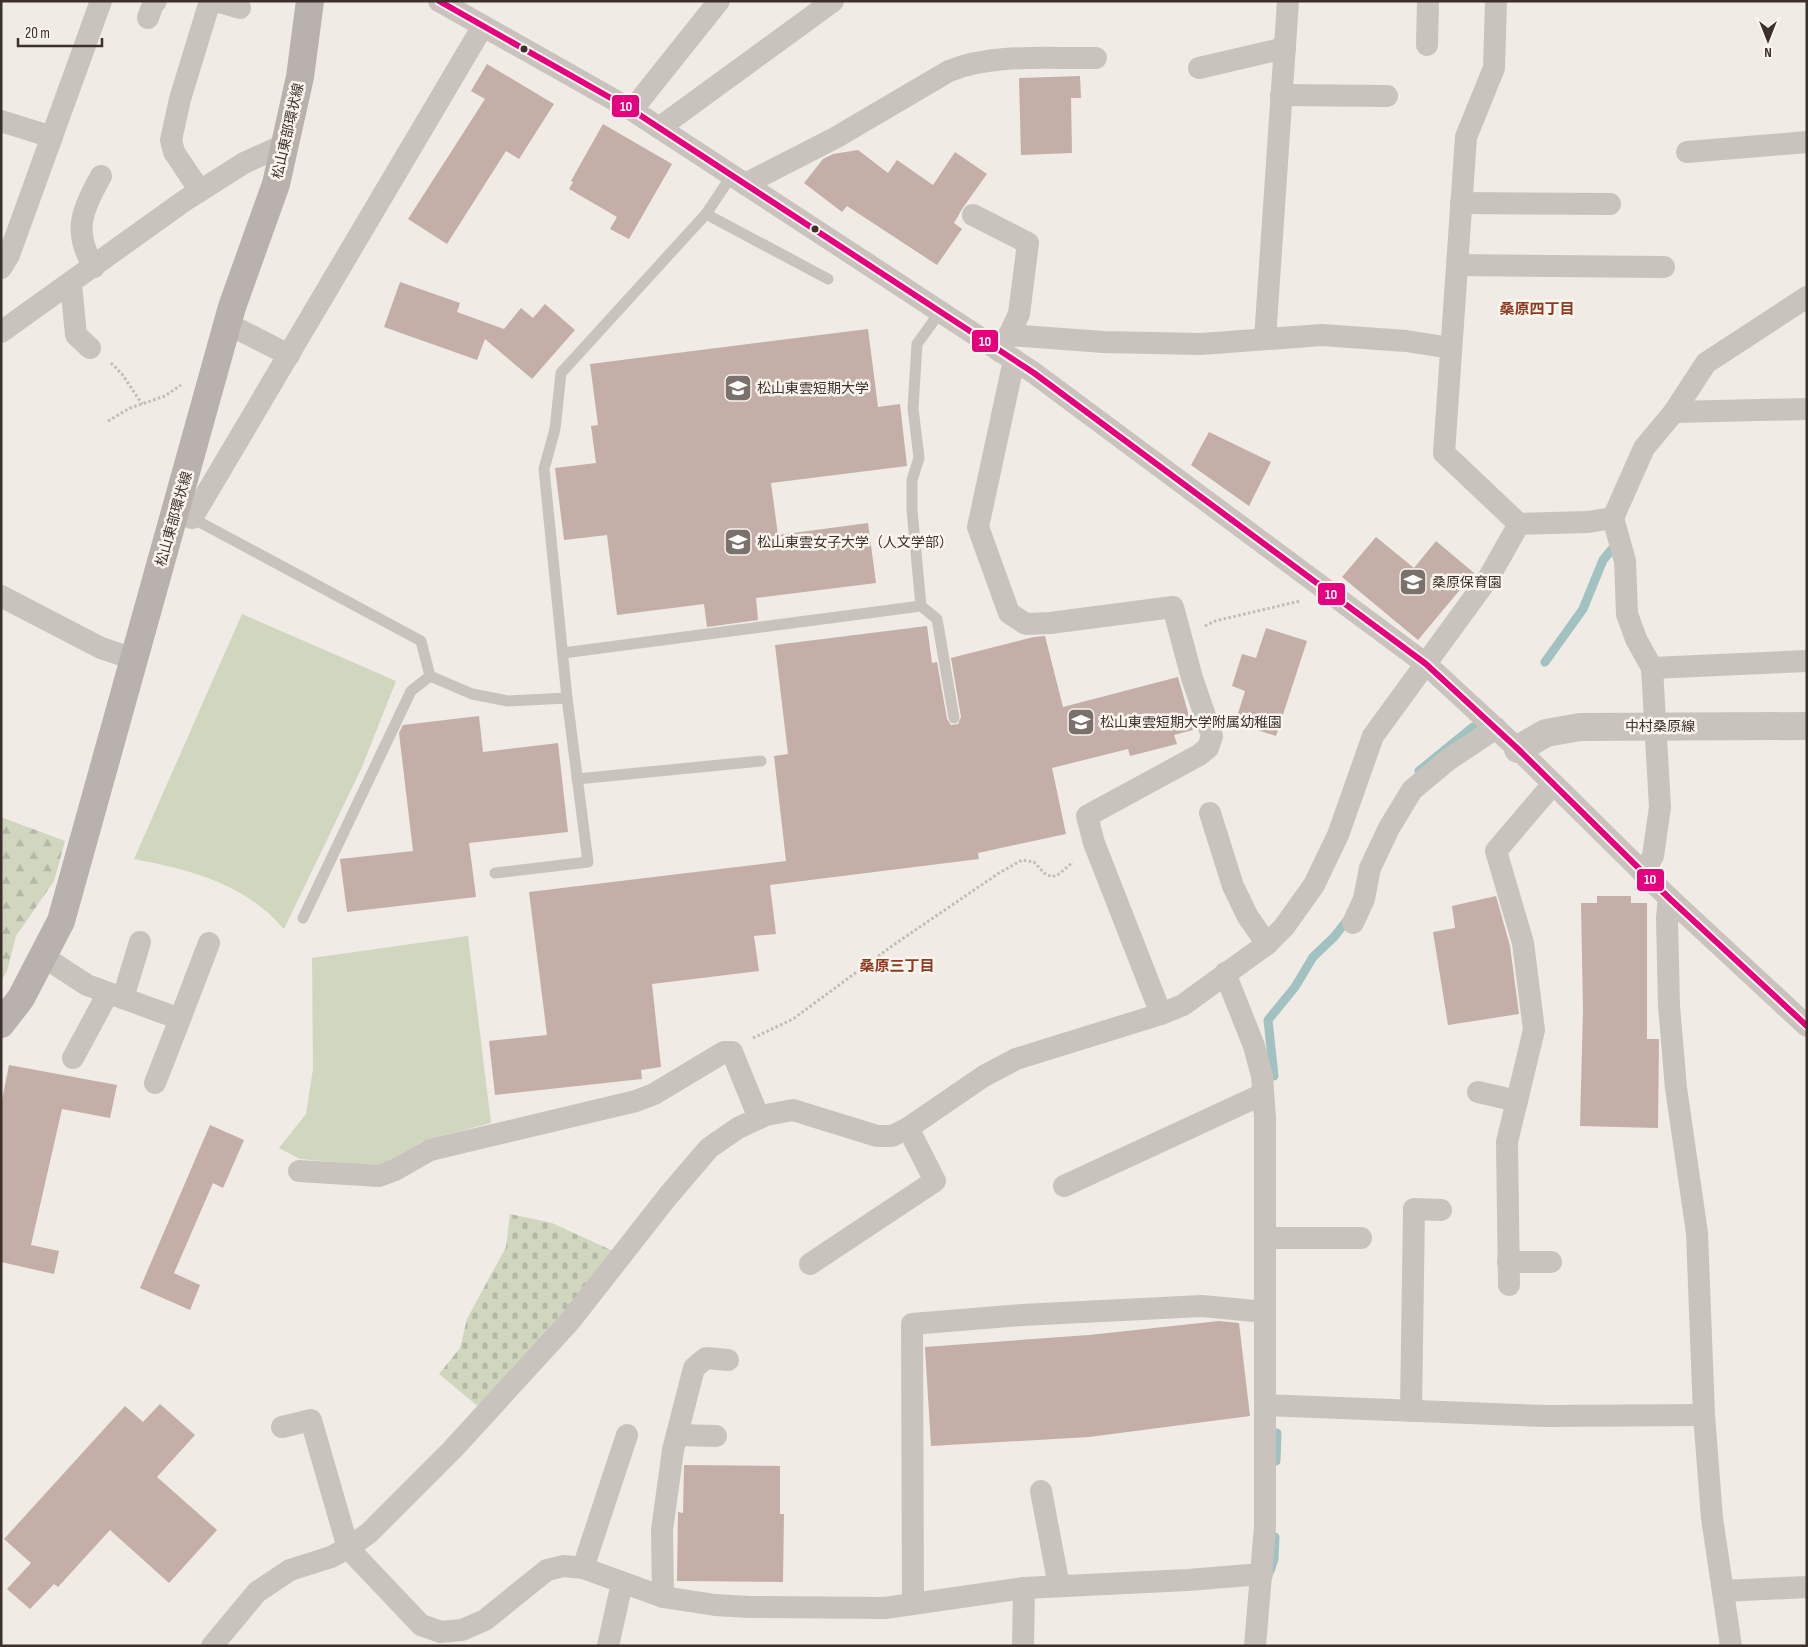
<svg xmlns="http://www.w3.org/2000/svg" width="1808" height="1647" viewBox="0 0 1808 1647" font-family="'Sofia Sans Condensed','Noto Sans JP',sans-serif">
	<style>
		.forest { fill: url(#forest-firs) }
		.cemetery { fill: url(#cemetery-stones) }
		.garden { fill: #d1d6bf }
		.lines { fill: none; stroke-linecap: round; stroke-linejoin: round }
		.stream { stroke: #a1c2c1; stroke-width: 9 }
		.building { fill: #c3afa7 }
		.path { stroke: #c2bbb6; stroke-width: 3; stroke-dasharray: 2.5 2.5; stroke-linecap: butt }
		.service { stroke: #c9c3be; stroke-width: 11 }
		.minor { stroke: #c9c3be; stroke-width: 22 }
		.tertiary { stroke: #c9c3be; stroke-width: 28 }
		.primary { stroke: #b8b1ad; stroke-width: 28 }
		.bus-1-casing { stroke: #fbf5ee; stroke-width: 10 }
		.bus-1 { stroke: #e5007d; stroke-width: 6 }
		.bus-dot { fill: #3b302b; stroke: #fbf5ee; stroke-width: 2 }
		.labels { text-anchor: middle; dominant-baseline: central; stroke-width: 5; stroke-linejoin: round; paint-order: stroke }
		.street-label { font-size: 14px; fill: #3b302b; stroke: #fbf5ee }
		.poi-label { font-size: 14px; fill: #3b302b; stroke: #fbf5ee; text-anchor: start }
		.neighbourhood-label { font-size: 15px; font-weight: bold; fill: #8c3b22; stroke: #fbf5ee }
		.line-badge { stroke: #fbf5ee; stroke-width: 2 }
		.badge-label { font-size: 14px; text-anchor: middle; font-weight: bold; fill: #fff }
	</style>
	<defs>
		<pattern id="forest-firs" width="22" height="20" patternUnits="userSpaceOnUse" patternTransform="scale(1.25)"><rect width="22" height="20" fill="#d1d6bf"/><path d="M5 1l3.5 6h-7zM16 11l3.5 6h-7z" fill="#b4b8a4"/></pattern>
		<pattern id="cemetery-stones" width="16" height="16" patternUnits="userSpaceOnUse" patternTransform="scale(1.25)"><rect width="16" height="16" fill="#d1d6bf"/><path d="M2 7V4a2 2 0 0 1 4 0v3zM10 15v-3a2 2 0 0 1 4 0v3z" fill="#b4b8a4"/></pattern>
	</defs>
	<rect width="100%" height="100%" fill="#f0ebe5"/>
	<polygon class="forest" points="1,817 65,841 54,881 16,936 7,971 1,981"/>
	<polygon class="cemetery" points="510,1214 552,1223 613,1251 587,1290 480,1408 439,1374 460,1348 467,1319 506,1247"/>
	<g class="garden">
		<path d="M242,614L396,681L362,767L284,929C244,883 191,870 134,859Z"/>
		<polygon points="468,936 491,1123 423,1141 386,1163 376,1166 300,1159 279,1148 306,1114 313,1069 312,958"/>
	</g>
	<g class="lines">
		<g class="stream">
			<polyline points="1545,662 1583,609 1603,560 1613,548"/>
			<polyline points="1419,771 1473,727"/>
			<polyline points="1274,1076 1268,1020 1295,987 1313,957 1334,937 1349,918"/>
			<polyline points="1276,1461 1277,1433"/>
			<polyline points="1270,1571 1274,1559 1275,1537"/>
		</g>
	</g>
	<g class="building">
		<polygon points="487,64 554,104 519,159 506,151 447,244 408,219 485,99 471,91"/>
		<polygon points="1080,76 1081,98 1071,98 1072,153 1021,155 1019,78"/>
		<polygon points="603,124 672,164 629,239 610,229 617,217 569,189 573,182 571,181"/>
		<polygon points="858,150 888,173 897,160 933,185 955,152 987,174 962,209 954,223 962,229 937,265 847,206 842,212 804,183 823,159 833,154"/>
		<polygon points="400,282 460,303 457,312 504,329 521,308 533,318 545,304 575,330 532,379 485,339 477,360 384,327"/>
		<polygon points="868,329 878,407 900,404 907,466 771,483 778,535 868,523 876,583 756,598 758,620 707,627 704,604 617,615 607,535 564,540 555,468 596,463 591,426 598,425 590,364"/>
		<polygon points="1209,432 1271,462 1249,506 1191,465"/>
		<polygon points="1376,537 1414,568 1436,541 1474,573 1418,640 1342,577"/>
		<polygon points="927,626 932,663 937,662 947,719 951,725 958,724 961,717 951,658 1034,637 1045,636 1063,707 1178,677 1193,730 1174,735 1177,744 1130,756 1128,749 1052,768 1066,834 978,853 979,859 770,885 776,934 754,936 759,971 652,984 661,1067 641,1070 642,1079 495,1095 489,1041 547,1035 529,892 786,861 774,756 788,754 775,645"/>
		<polygon points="1266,628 1307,641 1276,736 1235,723 1245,691 1232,686 1242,654 1256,658"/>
		<polygon points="479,716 483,752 558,743 568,832 469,843 476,897 347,912 340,859 413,851 399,733 403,725"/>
		<polygon points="1496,896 1510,946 1519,1014 1448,1025 1433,932 1455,928 1452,906"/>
		<polygon points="1597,896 1631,896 1631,903 1647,903 1647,1039 1659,1039 1658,1128 1580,1126 1583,1010 1581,903 1597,903"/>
		<polygon points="9,1065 117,1085 110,1118 62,1109 31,1245 59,1251 54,1274 1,1262 1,1105"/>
		<polygon points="210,1125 244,1140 223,1188 213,1183 174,1273 200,1285 190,1310 140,1288"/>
		<polygon points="1219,1321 1239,1323 1250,1416 1089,1437 931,1446 925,1347 1089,1335"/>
		<polygon points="160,1404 195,1435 157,1477 217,1530 169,1583 110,1530 58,1587 54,1584 30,1609 7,1589 31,1563 4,1539 125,1406 143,1422"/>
		<polygon points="684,1465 780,1466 780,1514 784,1514 783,1582 677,1581 678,1512 683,1513"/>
	</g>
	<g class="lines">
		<g class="path">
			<polyline points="111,363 122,374 142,404"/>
			<polyline points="108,421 130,408 165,396 181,385"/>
			<polyline points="1205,626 1215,621 1300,601"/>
			<polyline points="753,1038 793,1019 892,946 999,873 1022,860 1034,862 1044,873 1052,877 1059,874 1073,862"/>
		</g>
		<g class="service">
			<polyline points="706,214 828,279"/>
			<polyline points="192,518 421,641 430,676 472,694 508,701 567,698"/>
			<polyline points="921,606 937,619 954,718"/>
			<polyline points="563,653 921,606 912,510 912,480 919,458 913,408 917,344 940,312"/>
			<polyline points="577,779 761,761"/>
			<polyline points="495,873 588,862 567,698 544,469 555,429 561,373 706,214 732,175"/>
			<polyline points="303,918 411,691 430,676"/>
		</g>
		<g class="minor">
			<polyline points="216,1 240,8"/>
			<polyline points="439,1 632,110 1034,373 1426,664 1518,749 1669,898 1807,1026"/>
			<polyline points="148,18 153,4 156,1"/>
			<polyline points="1427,45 1428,1"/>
			<polyline points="1199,68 1285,48"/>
			<polyline points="1281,95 1387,96"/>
			<polyline points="632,110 719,1"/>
			<polyline points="1,121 52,137"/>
			<polyline points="659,128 833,1"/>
			<polyline points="1687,152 1807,142"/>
			<path d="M745,184L835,138L949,71C994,53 1048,59 1096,58"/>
			<polyline points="200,191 174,152 171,140 180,99 210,1"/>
			<polyline points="1461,203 1610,204"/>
			<polyline points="973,215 1028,243 1019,314 1009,335"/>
			<polyline points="1457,265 1664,267"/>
			<path d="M94,267C72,231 82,211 101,176"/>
			<polyline points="1,268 9,255 101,1"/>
			<polyline points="71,284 76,335 90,348"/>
			<polyline points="228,324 289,355"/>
			<polyline points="1,332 184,201 244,163 286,144"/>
			<polyline points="1265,339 1288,1"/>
			<polyline points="999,351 1009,335 1103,342 1201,344 1322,335 1406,341 1451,348"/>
			<polyline points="1014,360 978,527 1009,613 1026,624 1050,623 1173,607 1192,678 1212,736 1208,748 1199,755 1087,816 1094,843 1161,1014"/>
			<polyline points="1674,412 1807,409"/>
			<polyline points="177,509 192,518 483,26"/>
			<polyline points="1613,518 1625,561 1627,614 1636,639 1652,668 1660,807 1653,856 1643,873"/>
			<polyline points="1519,524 1588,522 1613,518 1644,448 1674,412 1706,363 1807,297"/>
			<polyline points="1,596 101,648 134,659"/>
			<polyline points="1652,668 1807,661"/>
			<polyline points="1210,813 1233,886 1248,917 1267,944"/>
			<polyline points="1669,898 1667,918 1669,1006 1676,1088 1697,1233 1704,1415 1712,1518 1731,1646"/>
			<polyline points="1353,923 1364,899 1370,868 1389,828 1412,790 1448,760 1496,728"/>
			<polyline points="44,957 87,985 180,1019 155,1083"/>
			<polyline points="1225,973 1254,1046 1262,1076 1265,1118 1265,1527 1255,1646"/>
			<polyline points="123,998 140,942"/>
			<polyline points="180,1019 209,943"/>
			<polyline points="73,1058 108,993"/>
			<polyline points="1478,1092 1517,1101"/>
			<polyline points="299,1171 379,1176 395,1170 430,1150 636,1101 654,1094 724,1052 732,1052 759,1118"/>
			<polyline points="1064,1186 1263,1094"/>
			<polyline points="1265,1238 1361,1238"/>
			<polyline points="1508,1262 1551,1262"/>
			<polyline points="810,1264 935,1181 908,1128"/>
			<polyline points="1509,1285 1507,1142 1534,1030 1523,943 1496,851 1553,784"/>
			<polyline points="1265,1405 1545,1416 1704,1415"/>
			<polyline points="1411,1411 1414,1209 1441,1210"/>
			<polyline points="282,1427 311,1420 348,1548 421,1625 441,1632 462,1630 485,1620 547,1570 564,1566 583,1568 663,1597 715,1605 749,1607 885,1608 1024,1588 1188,1580 1262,1574"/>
			<polyline points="677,1435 716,1436"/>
			<polyline points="1041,1491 1059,1586"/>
			<polyline points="583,1568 627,1435"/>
			<polyline points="1723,1591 1807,1587"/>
			<polyline points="663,1597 662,1530 673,1450 694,1368 706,1358 728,1360"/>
			<polyline points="913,1603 912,1324 1022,1315 1202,1306 1265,1312"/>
			<polyline points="212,1646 257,1592 290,1570 331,1557 348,1548 369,1533 452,1450 570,1321 668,1196 709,1148 738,1128 766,1115 793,1110 877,1136 892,1136 908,1128 984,1076 1016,1059 1161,1014 1183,1005 1267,944 1284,927 1314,885 1338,835 1373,736 1489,577 1519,524 1444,453 1466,137 1494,68 1496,1"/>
			<polyline points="608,1646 622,1583"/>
			<polyline points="1023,1646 1024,1588"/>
		</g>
		<polyline class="tertiary" points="1518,749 1546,733 1580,727 1807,726"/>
		<polyline class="primary" points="1,1024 21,998 61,921 232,307 276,184 300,77 310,1"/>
		<g class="bus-1-casing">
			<polyline id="bus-1" points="439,1 632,110 1034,373 1426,664 1518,749 1669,898 1807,1026"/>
		</g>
		<use href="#bus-1" class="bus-1"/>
	</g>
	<defs>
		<g id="university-square" transform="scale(1.4375)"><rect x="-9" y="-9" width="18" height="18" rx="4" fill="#7a716c" stroke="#fbf5ee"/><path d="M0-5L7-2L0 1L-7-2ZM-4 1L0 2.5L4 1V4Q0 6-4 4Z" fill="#fff"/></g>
		<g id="school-square" transform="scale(1.4375)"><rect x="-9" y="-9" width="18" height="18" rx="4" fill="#7a716c" stroke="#fbf5ee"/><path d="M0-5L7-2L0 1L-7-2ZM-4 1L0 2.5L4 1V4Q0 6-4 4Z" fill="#fff"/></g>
	</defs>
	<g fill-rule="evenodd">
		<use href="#university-square" x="738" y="388"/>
		<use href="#university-square" x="738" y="542"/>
		<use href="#school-square" x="1413" y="582"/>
		<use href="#school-square" x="1081" y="722"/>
	</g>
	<g class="bus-dot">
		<circle cx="524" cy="49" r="4.5"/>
		<circle cx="815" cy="229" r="4.5"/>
	</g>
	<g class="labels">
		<g class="street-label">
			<text transform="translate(288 131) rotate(-77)">松山東部環状線</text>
			<text transform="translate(174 519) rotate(-74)">松山東部環状線</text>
			<text x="1660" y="726">中村桑原線</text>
		</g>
		<g class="poi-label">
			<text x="757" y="388">松山東雲短期大学</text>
			<text x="757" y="542">松山東雲女子大学（人文学部）</text>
			<text x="1432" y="582">桑原保育園</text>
			<text x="1100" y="722">松山東雲短期大学附属幼稚園</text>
		</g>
		<g class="neighbourhood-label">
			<text x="1537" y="309">桑原四丁目</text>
			<text x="897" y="966">桑原三丁目</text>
		</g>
	</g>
	<g class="line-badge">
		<rect x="611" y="94" width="29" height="24" rx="5" fill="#e5007d"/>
		<rect x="971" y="329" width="28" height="24" rx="5" fill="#e5007d"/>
		<rect x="1317" y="582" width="29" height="24" rx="5" fill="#e5007d"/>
		<rect x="1636" y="868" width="29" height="24" rx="5" fill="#e5007d"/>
	</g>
	<g class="badge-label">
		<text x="626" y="111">10</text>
		<text x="985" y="346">10</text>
		<text x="1331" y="599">10</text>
		<text x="1650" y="884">10</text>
	</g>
	<rect width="1808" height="1647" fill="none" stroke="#3b302b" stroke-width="5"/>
	<g transform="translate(1768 40) rotate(180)" stroke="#fbf5ee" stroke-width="4" paint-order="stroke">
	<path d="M0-4L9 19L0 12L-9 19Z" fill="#3b302b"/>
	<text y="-8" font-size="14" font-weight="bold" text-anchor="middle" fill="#3b302b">N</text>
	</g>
	<path d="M18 38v8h84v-8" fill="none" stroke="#3b302b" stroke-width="2.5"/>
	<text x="25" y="38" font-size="15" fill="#3b302b" stroke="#fbf5ee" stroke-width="4" paint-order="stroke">20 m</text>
</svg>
